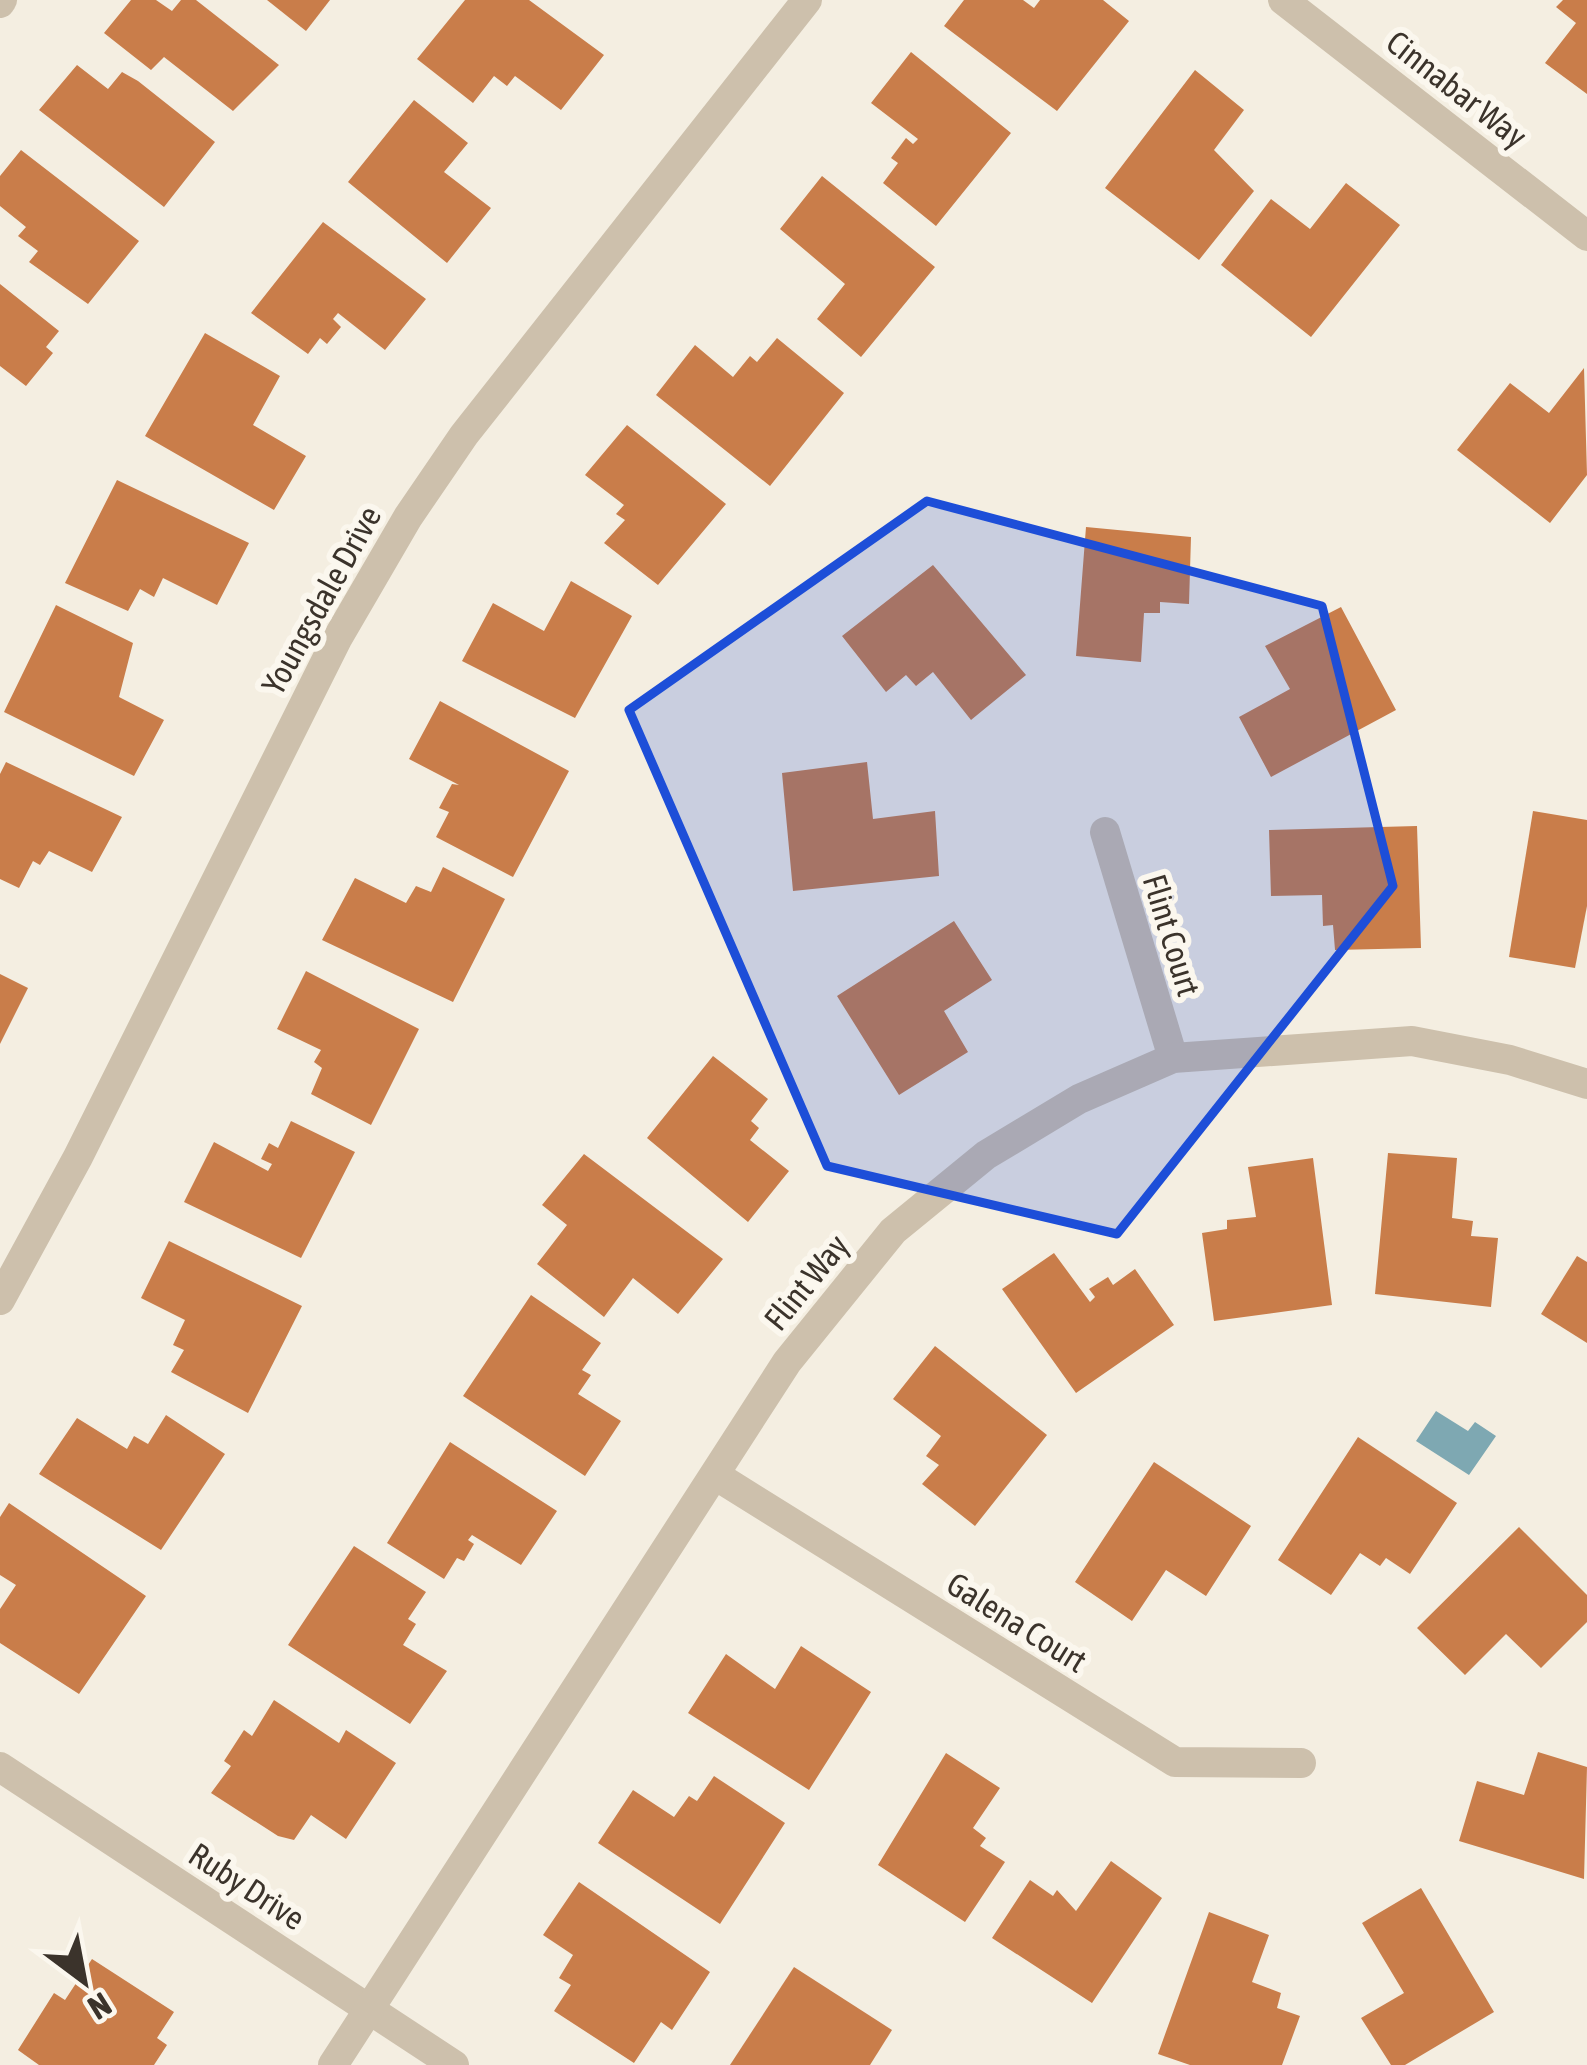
<svg xmlns="http://www.w3.org/2000/svg" width="1587" height="2065" viewBox="0 0 1587 2065" font-family="'Asap Condensed',sans-serif">
	<style>
		.water { fill: #7ea8b2 }
		.building { fill: #c97d4a }
		.lines { fill: none; stroke-linecap: round; stroke-linejoin: round }
		.minor { stroke: #cdc0ac; stroke-width: 30 }
		.marked { fill: #1d4ed8; fill-opacity: 0.2; stroke: #1d4ed8; stroke-width: 9; stroke-linejoin: round }
		.labels { text-anchor: middle; dominant-baseline: central; stroke-width: 12; stroke-linejoin: round; paint-order: stroke }
		.street-label { font-size: 33px; fill: #3b332b; stroke: #fbf7ee }
	</style>
	<rect width="100%" height="100%" fill="#f4eee1"/>
	<polygon class="water" points="1436,1411 1468,1431 1475,1422 1496,1436 1469,1475 1416,1441"/>
	<g class="building">
		<polygon points="131,0 156,0 172,11 181,0 196,0 279,65 233,111 164,57 151,70 104,33"/>
		<polygon points="267,0 330,0 306,31"/>
		<polygon points="465,0 529,0 604,55 561,110 515,76 507,86 494,76 473,103 417,59"/>
		<polygon points="964,0 1023,0 1034,8 1040,0 1103,0 1129,21 1057,111 944,26"/>
		<polygon points="1563,0 1587,0 1587,94 1545,63 1576,23 1556,7"/>
		<polygon points="911,52 1011,133 936,226 883,183 898,163 891,158 906,138 913,144 918,139 871,103"/>
		<polygon points="77,65 108,89 122,72 138,81 215,142 164,207 39,110"/>
		<polygon points="1195,70 1244,110 1214,150 1254,191 1199,260 1105,188"/>
		<polygon points="414,100 468,143 444,172 491,208 447,263 348,182"/>
		<polygon points="21,150 139,241 88,304 29,262 38,251 18,236 26,227 0,206 0,176"/>
		<polygon points="822,176 935,267 861,357 817,319 845,284 780,229"/>
		<polygon points="1346,183 1400,225 1311,337 1221,265 1271,199 1310,229"/>
		<polygon points="323,222 426,299 385,350 338,313 333,319 341,327 327,344 320,338 308,354 251,313"/>
		<polygon points="0,284 59,331 46,347 53,353 26,386 0,366"/>
		<polygon points="205,333 280,376 253,425 306,456 274,510 145,436"/>
		<polygon points="777,338 844,393 770,486 656,395 695,345 733,377 750,356 757,362"/>
		<polygon points="1584,368 1587,475 1550,523 1457,450 1510,383 1549,413"/>
		<polygon points="627,425 726,504 658,585 604,543 625,520 616,514 624,505 585,475"/>
		<polygon points="117,480 249,543 217,605 163,578 154,597 140,589 128,611 65,583"/>
		<polygon points="1086,527 1191,537 1189,604 1160,602 1160,613 1144,613 1141,662 1076,656"/>
		<polygon points="933,565 1026,675 971,720 933,672 916,686 906,675 886,692 842,636"/>
		<polygon points="571,581 632,616 575,718 462,661 493,603 544,631"/>
		<polygon points="56,605 133,643 119,697 164,720 134,776 4,712"/>
		<polygon points="1341,607 1396,710 1271,777 1239,717 1290,689 1265,646"/>
		<polygon points="440,701 569,771 513,877 436,837 449,812 439,808 452,784 459,785 409,759"/>
		<polygon points="6,762 122,817 92,872 49,851 40,865 33,861 19,888 0,879 0,774"/>
		<polygon points="867,762 873,819 935,811 939,876 793,891 782,773"/>
		<polygon points="1533,811 1587,820 1587,906 1575,968 1509,957"/>
		<polygon points="1417,826 1421,948 1335,950 1333,925 1323,926 1322,895 1271,896 1269,830"/>
		<polygon points="443,867 505,899 453,1002 322,940 355,878 406,903 416,886 431,892"/>
		<polygon points="954,921 992,980 944,1011 968,1052 899,1095 837,996"/>
		<polygon points="306,971 419,1029 371,1125 311,1094 322,1068 314,1062 321,1050 277,1029"/>
		<polygon points="0,974 28,988 0,1044"/>
		<polygon points="713,1056 768,1099 751,1121 759,1128 750,1140 789,1171 748,1222 647,1138"/>
		<polygon points="291,1121 355,1152 301,1258 184,1202 214,1142 268,1171 272,1164 261,1159 269,1143 278,1148"/>
		<polygon points="1388,1153 1457,1158 1452,1218 1473,1221 1471,1236 1498,1238 1491,1307 1375,1294"/>
		<polygon points="584,1154 723,1259 678,1314 633,1278 604,1317 537,1264 567,1225 542,1205"/>
		<polygon points="1313,1158 1332,1305 1214,1321 1202,1233 1227,1229 1227,1220 1256,1217 1248,1167"/>
		<polygon points="169,1241 302,1306 248,1413 171,1372 184,1350 173,1345 185,1320 141,1298"/>
		<polygon points="1054,1253 1090,1302 1095,1297 1089,1289 1108,1277 1113,1285 1135,1269 1174,1325 1076,1393 1002,1289"/>
		<polygon points="1577,1256 1587,1262 1587,1343 1541,1314"/>
		<polygon points="531,1295 601,1343 582,1370 591,1375 578,1394 621,1421 585,1476 463,1396"/>
		<polygon points="935,1346 1047,1435 975,1526 922,1484 939,1465 926,1456 941,1436 893,1399"/>
		<polygon points="166,1415 225,1454 161,1550 39,1474 77,1418 127,1449 134,1436 148,1444"/>
		<polygon points="1358,1437 1457,1503 1410,1574 1386,1558 1380,1566 1360,1553 1331,1595 1278,1560"/>
		<polygon points="450,1442 557,1511 521,1565 472,1535 468,1540 474,1544 464,1561 457,1558 444,1579 387,1543"/>
		<polygon points="1154,1462 1251,1526 1206,1596 1166,1570 1132,1621 1075,1582"/>
		<polygon points="9,1503 146,1596 79,1694 0,1643 0,1609 16,1585 0,1575 0,1517"/>
		<polygon points="1519,1527 1587,1595 1587,1622 1541,1668 1506,1634 1465,1675 1417,1628"/>
		<polygon points="354,1546 426,1592 408,1619 416,1624 403,1645 447,1671 410,1724 288,1645"/>
		<polygon points="801,1646 871,1692 809,1790 688,1713 726,1654 775,1689"/>
		<polygon points="274,1700 339,1743 346,1730 396,1763 346,1839 311,1815 294,1840 278,1836 211,1793 231,1766 224,1761 244,1730 252,1736"/>
		<polygon points="1538,1752 1587,1767 1584,1879 1459,1841 1477,1781 1524,1795"/>
		<polygon points="946,1753 1000,1788 973,1828 986,1838 980,1846 1005,1862 965,1922 878,1865"/>
		<polygon points="714,1776 785,1823 720,1924 598,1843 633,1790 674,1817 689,1796 697,1801"/>
		<polygon points="1111,1861 1162,1898 1092,2003 992,1938 1030,1880 1053,1896 1057,1890 1076,1911"/>
		<polygon points="579,1882 710,1972 672,2030 661,2022 634,2063 554,2011 571,1985 559,1978 573,1955 543,1935"/>
		<polygon points="1421,1888 1494,2012 1405,2065 1391,2065 1361,2018 1404,1993 1362,1923"/>
		<polygon points="1209,1912 1269,1935 1252,1982 1281,1993 1277,2008 1300,2016 1282,2065 1190,2065 1158,2054"/>
		<polygon points="92,1959 174,2012 157,2038 167,2045 154,2065 39,2065 18,2050 54,1993 65,2000"/>
		<polygon points="794,1967 892,2030 870,2065 730,2065"/>
	</g>
	<g class="lines">
		<g class="minor">
			<polyline points="1283,0 1587,236"/>
			<polyline points="0,3 2,0"/>
			<polyline points="1105,832 1173,1058"/>
			<polyline points="0,1300 78,1157 337,639 408,517 464,435 807,0"/>
			<polyline points="715,1475 1175,1762 1301,1763"/>
			<polyline points="0,1767 454,2065"/>
			<polyline points="333,2065 787,1362 893,1231 986,1155 1079,1099 1173,1058 1412,1041 1510,1060 1587,1084"/>
		</g>
	</g>
	<path class="marked" d="M927,501L1322,606L1393,886L1117,1234L827,1166L629,710Z"/>
	<g class="labels">
		<g class="street-label">
			<text transform="translate(1457 89) rotate(38)">Cinnabar Way</text>
			<text transform="translate(321 600) rotate(-61)">Youngsdale Drive</text>
			<text transform="translate(1172 935) rotate(73)">Flint Court</text>
			<text transform="translate(806 1282) rotate(-51)">Flint Way</text>
			<text transform="translate(1017 1622) rotate(32)">Galena Court</text>
			<text transform="translate(247 1886) rotate(33)">Ruby Drive</text>
		</g>
	</g>
	<g transform="translate(84 1981) rotate(148)" stroke="#fbf7ee" stroke-width="9" paint-order="stroke">
	<path d="M0-9L21 45L0 30L-21 45Z" fill="#3b332b"/>
	<text y="-18" font-size="33" font-weight="bold" text-anchor="middle" fill="#3b332b">N</text>
	</g>
</svg>
